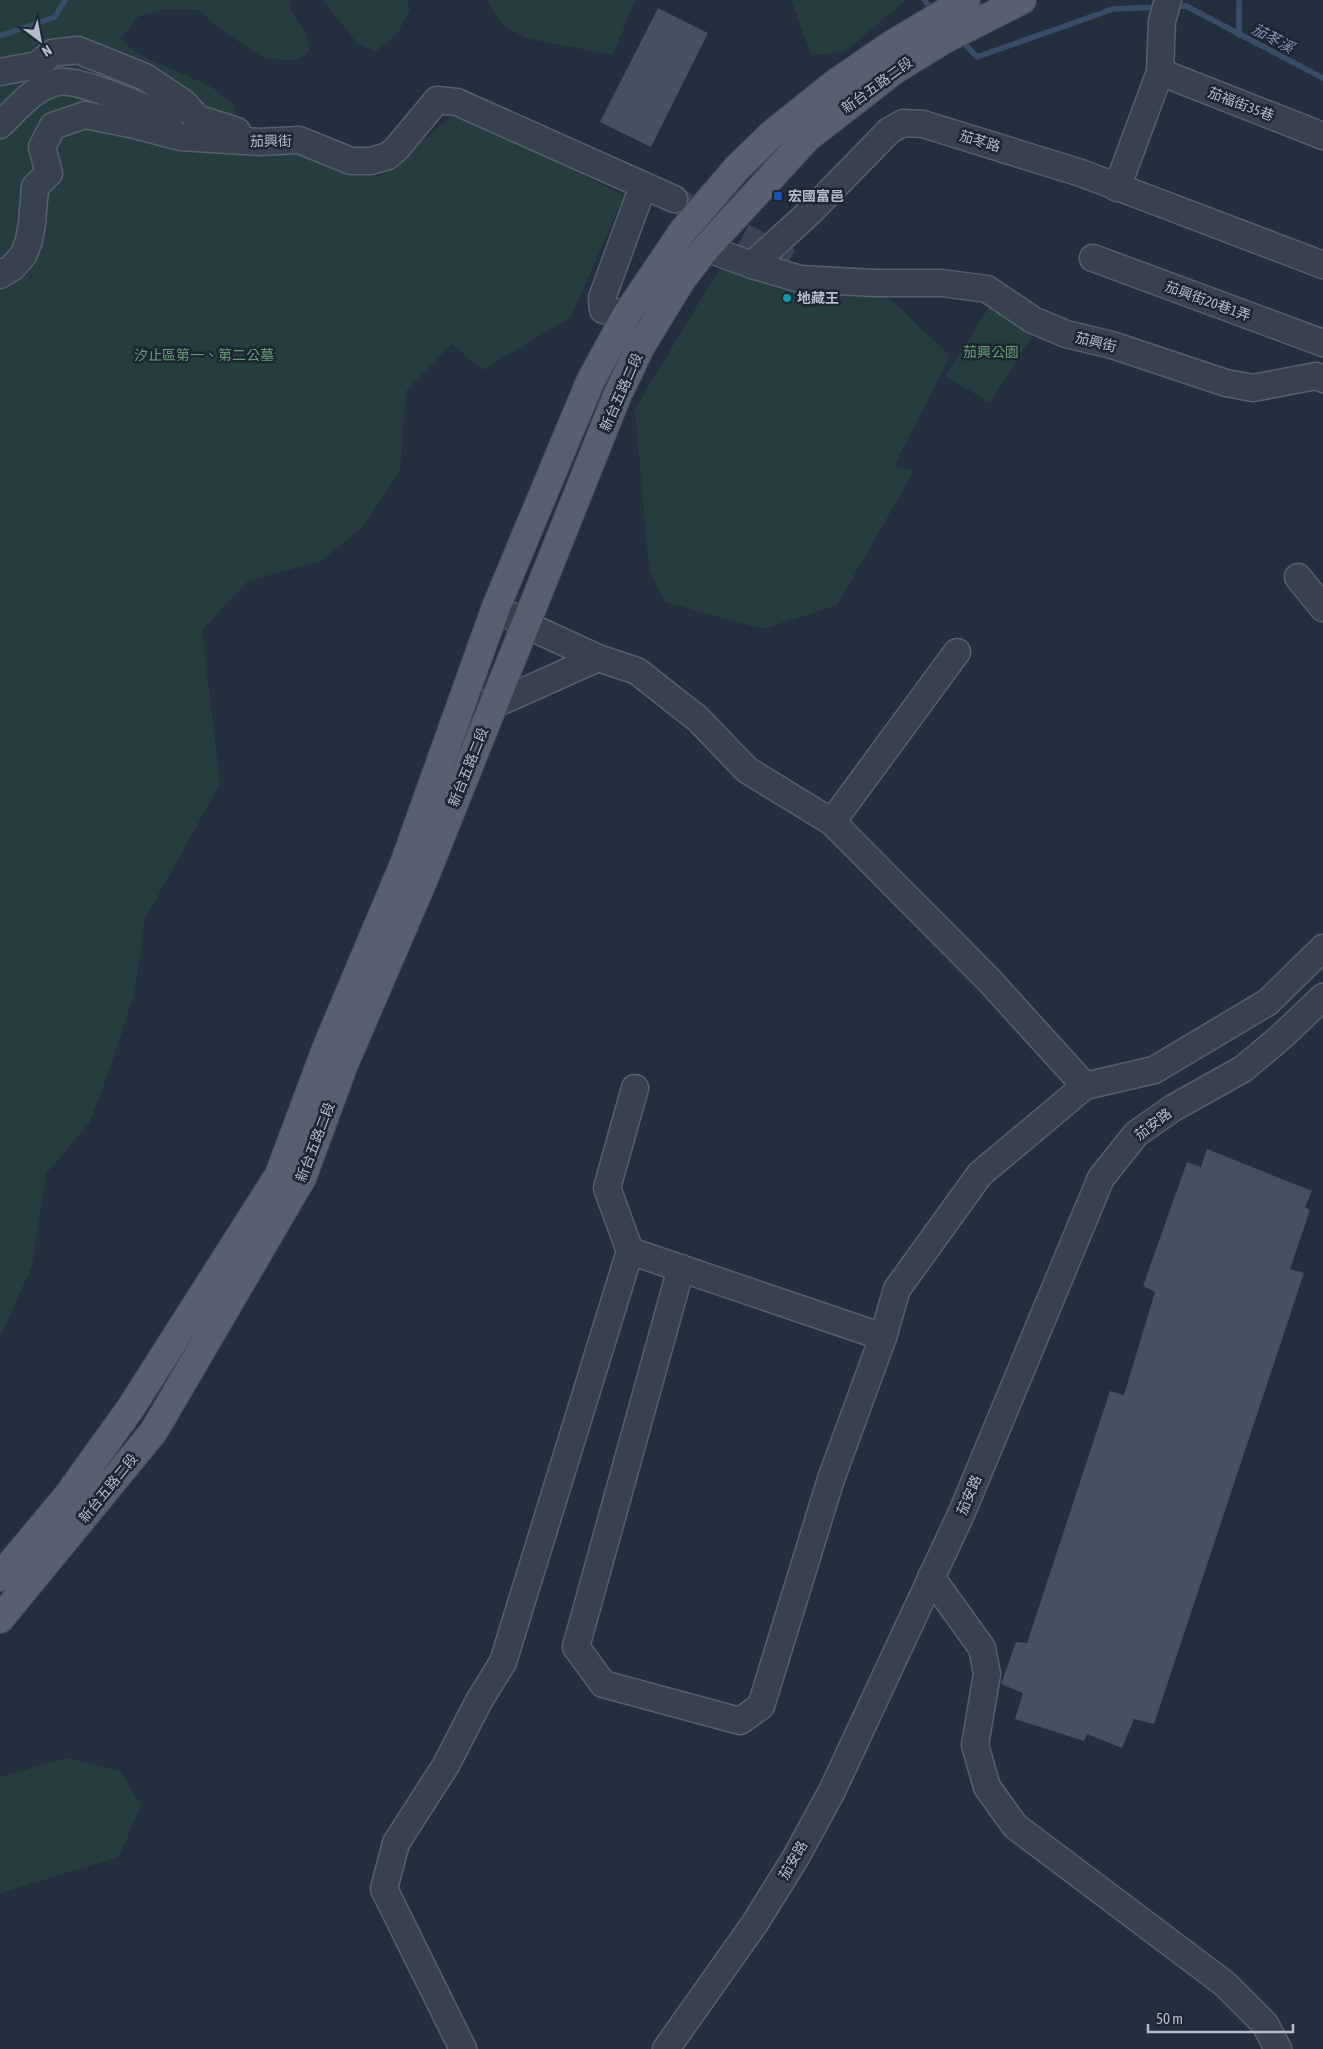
<svg xmlns="http://www.w3.org/2000/svg" width="1323" height="2049" viewBox="0 0 1323 2049" font-family="'Asap Condensed','Noto Sans TC',sans-serif">
	<style>
		.green { fill: #263c3f }
		.lines { fill: none; stroke-linecap: round; stroke-linejoin: round }
		.stream { stroke: #394c67; stroke-width: 5.5 }
		.building { fill: #455162 }
		.minor-tunnel { stroke: #3a4453; stroke-width: 26; stroke-dasharray: 26 13; stroke-linecap: butt }
		.minor-casing { stroke: #565f6c; stroke-width: 29 }
		.major-casing { stroke: #414a57; stroke-width: 30 }
		.minor { stroke: #38414e; stroke-width: 26 }
		.major { stroke: #56606e; stroke-width: 28 }
		.transit-dot { fill: #1a4fb4; stroke: #1d2633; stroke-width: 2 }
		.culture-dot { fill: #0f9aa8; stroke: #1d2633; stroke-width: 2 }
		.labels { text-anchor: middle; dominant-baseline: central; stroke-width: 5; stroke-linejoin: round; paint-order: stroke }
		.street-label { font-size: 14px; fill: #b4bcc9; stroke: #1d2633 }
		.poi-label { font-size: 14px; font-weight: bold; fill: #b4bcc9; stroke: #1d2633; text-anchor: start }
		.park-label { font-size: 14px; fill: #6b9a76; stroke: #1d2633 }
		.water-label { font-size: 15px; font-style: italic; fill: #7c92b1; stroke: #1d2633 }
	</style>
	<rect width="100%" height="100%" fill="#242f3e"/>
	<g class="green">
		<path d="M0,0H291L289,8L306,34L310,51L295,60L265,59L221,30L199,10L165,9L139,16L120,39L138,54L210,86L234,104L238,123L219,134L301,149L332,165L379,177L452,116C512,137 569,166 624,196L571,317L482,370L452,344L406,391L400,469L364,526L321,561L248,581L202,630L220,784L145,919L134,995L114,1056L90,1122L46,1174L32,1266L0,1337Z"/>
		<polygon points="323,0 407,0 410,10 397,34 377,51 358,44"/>
		<polygon points="486,0 635,0 613,55 525,38 504,26"/>
		<polygon points="791,0 906,0 844,52 811,55"/>
		<polygon points="723,263 886,295 950,356 894,466 914,471 837,605 763,629 665,602 649,569 635,409"/>
		<polygon points="993,301 1037,328 990,403 946,376"/>
		<polygon points="67,1758 120,1771 141,1805 119,1857 0,1893 0,1777"/>
	</g>
	<g class="lines">
		<g class="stream">
			<polyline points="924,0 935,12"/>
			<polyline points="1239,2 1239,35"/>
			<polyline points="1173,7 1186,6 1323,78"/>
			<polyline points="0,36 55,17 65,0"/>
			<polyline points="960,39 977,57 1113,9 1159,7"/>
		</g>
	</g>
	<g class="building">
		<polygon points="658,8 708,33 651,147 600,122"/>
		<polygon points="1207,1149 1312,1191 1305,1207 1310,1210 1290,1269 1304,1273 1154,1724 1134,1719 1122,1748 1087,1734 1084,1741 1015,1719 1023,1693 1001,1684 1016,1642 1027,1643 1110,1391 1124,1395 1155,1292 1143,1286 1187,1162 1201,1167"/>
	</g>
	<g class="lines">
		<polyline class="minor-tunnel" points="674,199 789,261"/>
		<g class="minor-casing">
			<g id="minor">
				<polyline points="0,72 37,65 52,53 78,50 145,77 184,103 197,118 237,131"/>
				<polyline points="1160,72 1323,136"/>
				<path d="M0,125C17,109 33,87 58,82C79,78 150,109 169,121"/>
				<polyline points="1117,188 1160,72 1162,21 1168,0"/>
				<polyline points="690,236 706,248 752,265 800,279 874,283 942,283 987,289 1033,320 1066,334 1112,345 1226,383 1253,388 1316,376 1323,379"/>
				<polyline points="1093,258 1323,343"/>
				<polyline points="752,265 811,211 889,131 903,123 923,124 1081,173 1323,265"/>
				<polyline points="0,275 13,267 24,254 29,240 32,223 35,187 49,173 42,147 53,126 85,115 130,124 180,137 260,142 299,140 351,161 371,161 388,156 397,148 437,100 457,102 674,199"/>
				<polyline points="627,314 603,310 602,298 643,186"/>
				<polyline points="1298,577 1323,608"/>
				<polyline points="496,607 524,624 598,658 637,671 698,719 747,770 832,822 988,979 1085,1086 1154,1070 1268,1002 1323,948"/>
				<polyline points="463,700 491,706 598,658"/>
				<polyline points="832,822 957,652"/>
				<polyline points="630,1251 607,1188 635,1088"/>
				<polyline points="681,1268 576,1647 603,1684 740,1721 761,1706 831,1479 883,1337"/>
				<polyline points="931,1577 982,1648 987,1674 975,1745 987,1787 1015,1826 1225,1984 1265,2024 1278,2049"/>
				<polyline points="463,2049 384,1889 396,1843 446,1765 479,1701 503,1662 630,1251 883,1337 897,1289 980,1174 1085,1086"/>
				<polyline points="666,2049 755,1923 796,1857 832,1791 962,1512 1101,1178 1136,1134 1173,1108 1243,1069 1281,1037 1323,997"/>
			</g>
		</g>
		<g class="major-casing">
			<g id="major">
				<polyline points="0,1577 69,1494 130,1409 279,1175 326,1049 404,864 496,607 590,382 627,314 683,231 737,168 772,134 837,82 891,45 966,0"/>
				<polyline points="0,1619 154,1431 302,1178 344,1064 423,881 617,396 641,346 682,279 706,248 807,138 896,69 945,39 1022,0"/>
			</g>
		</g>
		<use href="#minor" class="minor"/>
		<use href="#major" class="major"/>
	</g>
	<rect class="transit-dot" x="773" y="191" width="10" height="10" rx="2.5"/>
	<circle class="culture-dot" cx="787" cy="298" r="5"/>
	<g class="labels">
		<g class="street-label">
			<text transform="translate(877 85) rotate(-36)">新台五路二段</text>
			<text transform="translate(1241 104) rotate(21)">茄福街35巷</text>
			<text transform="translate(271 141) rotate(-1)">茄興街</text>
			<text transform="translate(980 141) rotate(17)">茄苳路</text>
			<text transform="translate(1208 301) rotate(20)">茄興街20巷1弄</text>
			<text transform="translate(1096 342) rotate(14)">茄興街</text>
			<text transform="translate(621 392) rotate(-66)">新台五路二段</text>
			<text transform="translate(468 767) rotate(-68)">新台五路二段</text>
			<text transform="translate(1153 1124) rotate(-37)">茄安路</text>
			<text transform="translate(315 1142) rotate(-69)">新台五路二段</text>
			<text transform="translate(108 1488) rotate(-51)">新台五路二段</text>
			<text transform="translate(969 1495) rotate(-67)">茄安路</text>
			<text transform="translate(793 1860) rotate(-60)">茄安路</text>
		</g>
		<g class="poi-label">
			<text x="788" y="196">宏國富邑</text>
			<text x="797" y="298">地藏王</text>
		</g>
		<g class="park-label">
			<text x="991" y="352">茄興公園</text>
			<text x="204" y="355">汐止區第一、第二公墓</text>
		</g>
		<g class="water-label">
			<text transform="translate(1273 38) rotate(28)">茄苳溪</text>
		</g>
	</g>
	<g transform="translate(40 40) rotate(148)" stroke="#1d2633" stroke-width="4" paint-order="stroke">
	<path d="M0-4L9 19L0 12L-9 19Z" fill="#b4bcc9"/>
	<text y="-8" font-size="14" font-weight="bold" text-anchor="middle" fill="#b4bcc9">N</text>
	</g>
	<path d="M1148 2024v8h145v-8" fill="none" stroke="#b4bcc9" stroke-width="2.5"/>
	<text x="1156" y="2024" font-size="15" fill="#b4bcc9" stroke="#1d2633" stroke-width="4" paint-order="stroke">50 m</text>
</svg>
